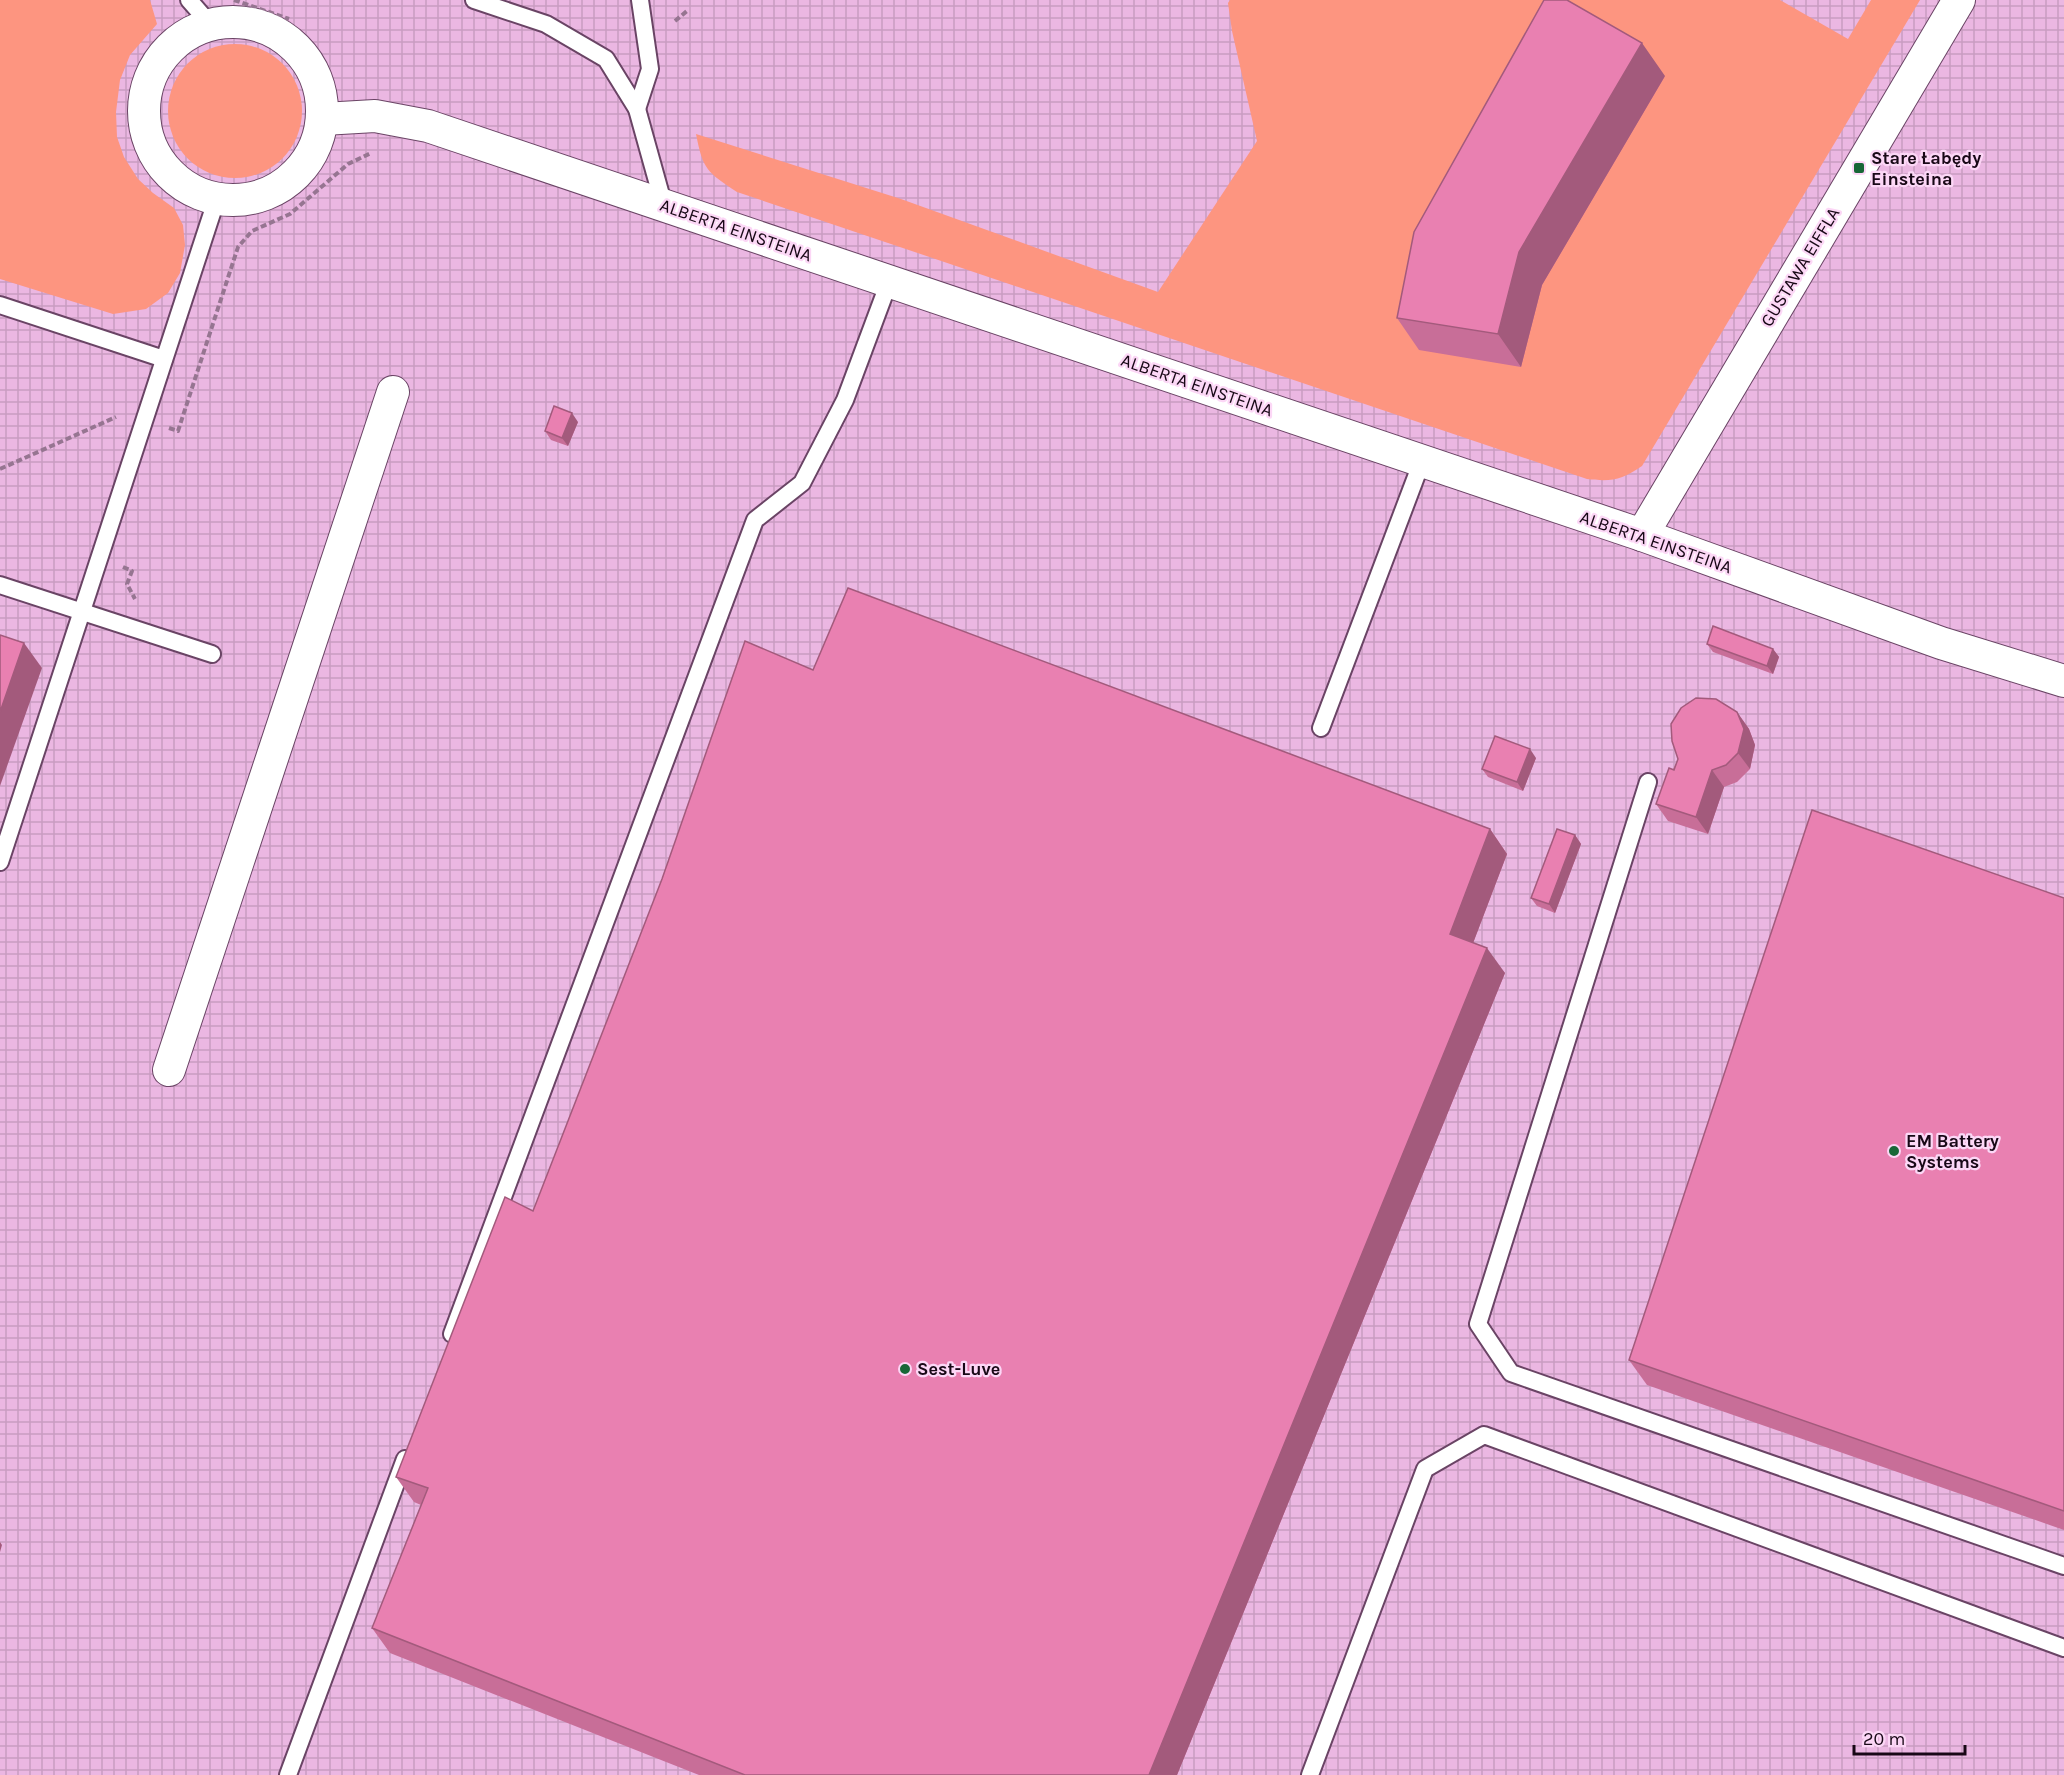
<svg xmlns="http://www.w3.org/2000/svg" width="2064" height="1775" viewBox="0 0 2064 1775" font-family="Karla,sans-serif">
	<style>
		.industrial { fill: url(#industrial-grid) }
		.green { fill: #fd9580 }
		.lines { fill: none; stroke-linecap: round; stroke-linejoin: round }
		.lane-casing { stroke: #6a4465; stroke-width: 20 }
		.street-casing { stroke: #6a4465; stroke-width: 34 }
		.path { stroke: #967591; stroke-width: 4; stroke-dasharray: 6 3; stroke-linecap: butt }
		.lane { stroke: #fff; stroke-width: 16 }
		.street { stroke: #fff; stroke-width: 32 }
		.wall { fill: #c86e98 }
		.shaded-wall { fill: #a35a7c }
		.building { fill: #e980b1; stroke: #a35a7c; stroke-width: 1.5 }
		.poi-dot { fill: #186737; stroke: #fcd7f6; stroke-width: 2 }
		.labels { text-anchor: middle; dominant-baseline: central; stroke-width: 4.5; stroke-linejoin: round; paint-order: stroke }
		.poi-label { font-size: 18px; font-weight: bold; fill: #180816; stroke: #fcd7f6; text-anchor: start }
		.street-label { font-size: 18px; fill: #180816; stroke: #fcd7f6 }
	</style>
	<defs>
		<pattern id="industrial-grid" width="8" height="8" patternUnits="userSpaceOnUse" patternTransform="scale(1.5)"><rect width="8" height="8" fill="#ebb7e2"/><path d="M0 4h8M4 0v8" fill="none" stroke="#c99cc1"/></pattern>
	</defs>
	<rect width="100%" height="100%" fill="#f4c6ed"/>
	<rect class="industrial" x="0" y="0" width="2064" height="1775"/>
	<g class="green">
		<polygon points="0,0 150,0 157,24 130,55 120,80 116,112 117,137 124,157 138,179 153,193 174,208 183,225 185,245 180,273 168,293 146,309 113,314 0,279"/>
		<path d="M1230,0H1780L1848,39L1871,0H1920L1642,466C1622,480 1611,482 1587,479L737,192C707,172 703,170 696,134L901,199L1158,292L1257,141L1232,31L1228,3Z"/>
		<circle cx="235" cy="111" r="67"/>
	</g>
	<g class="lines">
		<g class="lane-casing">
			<g id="lane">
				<polyline points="189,0 210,24"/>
				<polyline points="474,0 546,24 606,59 637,109 664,206"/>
				<polyline points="637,109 650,69 640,0"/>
				<polyline points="0,305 164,359"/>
				<polyline points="0,585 212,654"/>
				<polyline points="1321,728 1422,461"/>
				<polyline points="1648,782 1478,1324 1511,1373 2064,1566"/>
				<polyline points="0,862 216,201"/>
				<polyline points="452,1334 755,520 802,483 845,400 889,282"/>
				<polyline points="288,1775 405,1459"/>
				<polyline points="1310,1775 1425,1469 1484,1435 2064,1648"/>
			</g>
		</g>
		<g class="street-casing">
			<g id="street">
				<circle cx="233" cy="111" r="89"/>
				<polyline points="323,119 375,116 428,126 1642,535 1941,643 2064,681"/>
				<polyline points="1642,535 1959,0"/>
				<polyline points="169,1070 393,392"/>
			</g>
		</g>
		<g class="path">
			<polyline points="234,0 289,19"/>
			<polyline points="675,21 687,11"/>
			<polyline points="169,428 178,431 238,247 252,231 290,214 348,164 371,153"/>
			<polyline points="0,469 116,417"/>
			<polyline points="123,567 132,571 127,584 135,599"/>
		</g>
		<use href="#lane" class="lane"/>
		<use href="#street" class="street"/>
	</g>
	<g class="wall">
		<polygon points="1665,76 1542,285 1521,367 1419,350 1397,318"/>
		<polygon points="578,422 568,446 551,440 545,431"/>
		<polygon points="1707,644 1773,649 1779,657 1773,674 1713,652"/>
		<polygon points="813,670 1490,829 1507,854 1473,943 1505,973 1177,1775 699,1775 390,1653 372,1628 421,1505 414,1502 396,1477"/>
		<polygon points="1737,712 1749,729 1755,745 1750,769 1737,782 1724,787 1708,834 1668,821 1656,804 1678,759"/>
		<polygon points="1536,758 1523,791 1488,777 1482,769"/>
		<polygon points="1575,835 1581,844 1555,913 1537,906 1531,898"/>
		<polygon points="2064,898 2064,1530 1647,1385 1629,1360"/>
	</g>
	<g class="shaded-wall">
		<polygon points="1642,43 1665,76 1542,285 1521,367 1498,334 1519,252"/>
		<polygon points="572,413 578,422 568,446 562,438"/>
		<polygon points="24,643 42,668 0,786 0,712"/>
		<polygon points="1773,649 1779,657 1773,674 1767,666"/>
		<polygon points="1737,712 1749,729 1755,745 1750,769 1738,753"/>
		<polygon points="1530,749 1536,758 1523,791 1517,782"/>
		<polygon points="1712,770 1724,787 1708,834 1696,817"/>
		<polygon points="1490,829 1507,854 1467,959 1450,934"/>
		<polygon points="1575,835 1581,844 1555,913 1549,904"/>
		<polygon points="1487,948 1505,973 1177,1775 1149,1775"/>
		<polygon points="0,1542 2,1545 0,1552"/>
	</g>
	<g class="building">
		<polygon points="1544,0 1567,0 1642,43 1519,252 1498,334 1397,318 1414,232"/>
		<polygon points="554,406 572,413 562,438 545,431"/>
		<polygon points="848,588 1490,829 1450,934 1487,948 1149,1775 745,1775 372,1628 428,1488 396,1477 505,1197 533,1211 662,879 745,641 813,670"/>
		<polygon points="1713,626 1773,649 1767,666 1707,644"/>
		<polygon points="0,635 24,643 0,712"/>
		<polygon points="1696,698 1716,699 1737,712 1744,729 1738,753 1726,765 1712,770 1696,817 1656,804 1669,768 1674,770 1678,759 1672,741 1671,724 1681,708"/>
		<polygon points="1495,736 1530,749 1517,782 1482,769"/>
		<polygon points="1812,810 2064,898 2064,1511 1629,1360"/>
		<polygon points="1557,829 1575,835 1549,904 1531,898"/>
	</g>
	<g class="poi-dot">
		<rect x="1853" y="162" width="12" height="12" rx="3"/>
		<circle cx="1894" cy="1151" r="6"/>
		<circle cx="905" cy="1369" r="6"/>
	</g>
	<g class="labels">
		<g class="poi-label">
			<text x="1871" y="158">Stare Łabędy<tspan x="1871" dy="21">Einsteina</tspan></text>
			<text x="1906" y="1141">EM Battery<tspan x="1906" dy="21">Systems</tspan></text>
			<text x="917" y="1369">Sest-Luve</text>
		</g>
		<g class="street-label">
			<text transform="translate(736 230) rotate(19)">ALBERTA EINSTEINA</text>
			<text transform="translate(1800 267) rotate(-59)">GUSTAWA EIFFLA</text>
			<text transform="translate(1197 385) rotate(19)">ALBERTA EINSTEINA</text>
			<text transform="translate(1656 542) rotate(19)">ALBERTA EINSTEINA</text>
		</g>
	</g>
	<path d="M1854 1745v9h111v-9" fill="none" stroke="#180816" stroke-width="3"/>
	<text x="1863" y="1745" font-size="18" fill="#180816" stroke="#fcd7f6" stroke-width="4.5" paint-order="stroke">20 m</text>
</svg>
